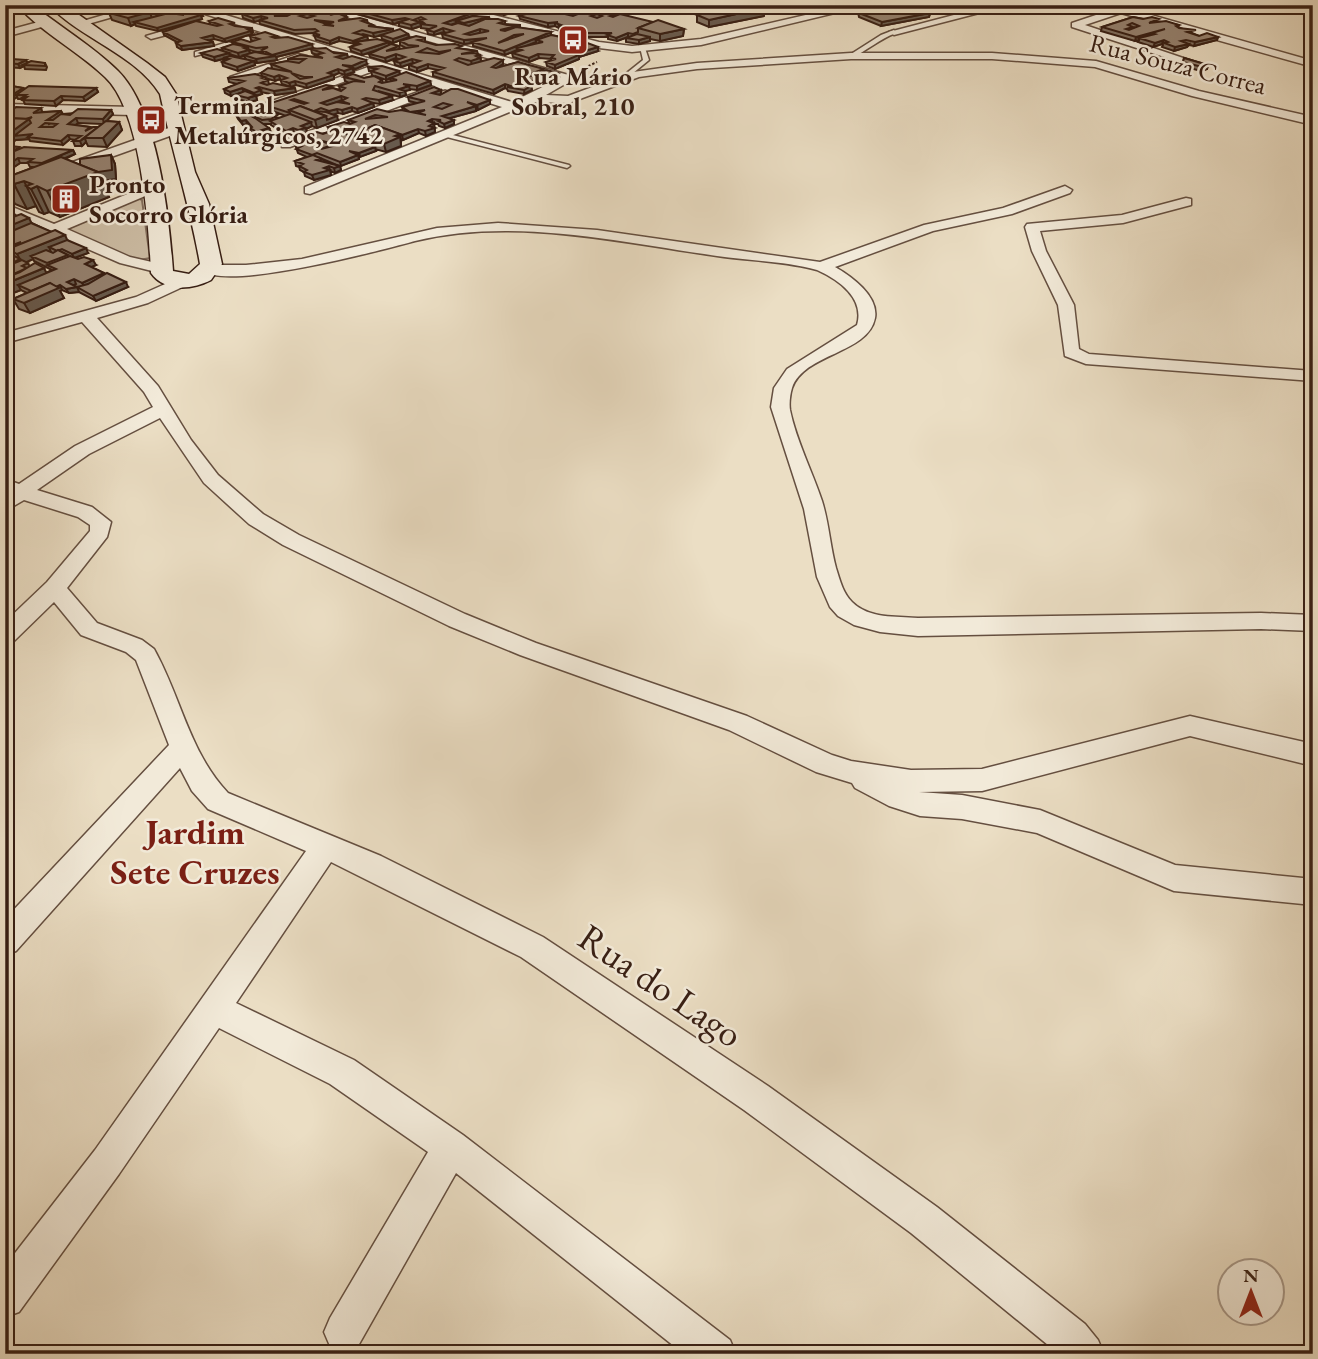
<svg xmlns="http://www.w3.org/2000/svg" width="1318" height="1359" viewBox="0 0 1318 1359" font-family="'EB Garamond',serif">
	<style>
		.green { fill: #cdbea6; stroke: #826e5d; stroke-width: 2 }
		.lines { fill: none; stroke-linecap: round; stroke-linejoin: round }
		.lane-casing { stroke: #654f40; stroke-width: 3 }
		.street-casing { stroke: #654f40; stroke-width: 3 }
		.secondary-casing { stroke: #381f14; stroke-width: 3 }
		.path { stroke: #381f14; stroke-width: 2; stroke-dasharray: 2.5 2; stroke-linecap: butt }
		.lane { fill: #f2ead9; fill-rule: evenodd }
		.street { fill: #f2ead9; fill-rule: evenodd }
		.secondary { fill: #f2ead9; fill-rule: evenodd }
		.wall { fill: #807060; stroke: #381f14; stroke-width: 2; fill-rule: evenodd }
		.shaded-wall { fill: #685b4e; stroke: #381f14; stroke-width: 2 }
		.building { fill: #958270; stroke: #381f14; stroke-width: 2; fill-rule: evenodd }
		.labels { text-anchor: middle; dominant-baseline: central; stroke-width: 5; stroke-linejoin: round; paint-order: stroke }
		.far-street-label { font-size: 26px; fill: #381f14; stroke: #f2ead9 }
		.far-poi-label { font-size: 26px; font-weight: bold; fill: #381f14; stroke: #f2ead9; text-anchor: start }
		.quarter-label { font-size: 35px; font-weight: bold; fill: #7a1f14; stroke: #f2ead9 }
		.near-street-label { font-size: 38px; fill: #381f14; stroke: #f2ead9 }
	</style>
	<rect width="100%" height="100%" fill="#ebdec4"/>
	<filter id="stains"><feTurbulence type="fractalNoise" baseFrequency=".00286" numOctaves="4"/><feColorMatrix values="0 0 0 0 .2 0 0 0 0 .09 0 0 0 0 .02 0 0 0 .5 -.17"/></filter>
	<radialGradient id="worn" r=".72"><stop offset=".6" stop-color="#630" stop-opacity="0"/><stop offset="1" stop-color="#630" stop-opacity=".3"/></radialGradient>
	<polygon class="green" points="138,198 142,200 150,258 135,261 58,230"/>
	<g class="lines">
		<g class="lane-casing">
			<g id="lane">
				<path d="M894,30L896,33C879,39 867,51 851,58L848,56L881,35Z"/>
				<polygon points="640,47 645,48 649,60 627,78 623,78 623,76 643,60"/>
				<polygon points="445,133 569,165 570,166 567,168 443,136"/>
			</g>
		</g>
		<g class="street-casing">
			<g id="street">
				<polygon points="138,5 155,5 81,26 76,23"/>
				<polygon points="177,5 193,5 512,102 559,79 305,5 321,5 572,76 572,80 546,95 568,96 633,72 697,63 851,53 992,53 1096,61 1199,91 1313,117 1313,125 1192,96 1095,67 992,59 851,59 697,69 639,77 569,103 534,102 310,194 305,193 305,187 502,107 445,89 290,147 282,147 282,141 435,86 379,69 263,111 255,111 255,107 371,66 266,34 266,37 195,56 195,52 261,32"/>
				<polygon points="438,5 455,5 599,42 632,46 701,39 849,5 868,5 701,45 632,52 599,48"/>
				<polygon points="575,5 592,5 628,16 623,19"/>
				<polygon points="992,5 1010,5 894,35 889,32"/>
				<polygon points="1100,5 1116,5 1313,61 1313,67 1121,13 1085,25 1198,63 1189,65 1072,27 1072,23 1111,10"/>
				<polygon points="46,20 51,23 49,25 5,37 5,31"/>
				<polygon points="194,22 197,23 197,27 151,39 146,36"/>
				<polygon points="298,54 307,56 240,79 230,77"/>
				<polygon points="5,104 133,107 139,111 133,115 5,112"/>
				<polygon points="177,125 181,126 181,132 5,195 5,186"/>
				<polygon points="152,184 157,185 157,191 67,229 130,257 165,265 168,268 165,271 160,273 120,263 5,213 5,204 54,224"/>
				<path d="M1065,186L1072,190L1070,193L1012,214L933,231L835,267C851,276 879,296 875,318C868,354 804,353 792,388C790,394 789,404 790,410C796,440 812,471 822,501C829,523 830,546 836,568C840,581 843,593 852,602C869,619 896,616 918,618L1261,613L1313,615V631L1261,629L918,636L880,632L854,625L838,616L830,607L817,577L804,509L771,407L774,388L787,369L857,325C865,298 839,280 817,270C785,261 750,261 717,256C619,242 513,217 415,241C382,250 225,292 202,270L210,265H246L302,259L437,228L498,223L597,230L820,262L924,225L1003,208Z"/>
				<polygon points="1186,198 1191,199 1191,205 1123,223 1040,231 1046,251 1074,305 1079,349 1089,354 1313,371 1313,381 1086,364 1065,356 1058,305 1032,251 1025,227 1027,224 1122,215"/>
				<path d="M183,276L191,281L189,284L148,303L97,318L158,386L191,440L218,475L263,514L299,535L465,614L536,643L747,716L832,755L851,761L911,770L982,769L1190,716L1313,744V766L1190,736L982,791L919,792L962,795L1040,810L1175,865L1313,879V905L1174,891L1037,833L962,819L920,816L889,806L855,788L852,783L816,772L729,730L520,655L449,626L283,545L249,524L204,483L160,418L89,454L37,490L92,507L111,522L107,537L67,588L97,623L142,640L154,649C181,697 189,752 228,793L381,856L543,937L768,1086L937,1207L1085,1324L1098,1340L1104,1354H1059L911,1233L744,1110L521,957L331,862L236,1003L354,1060L463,1135L730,1340L736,1354H684L456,1173L358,1346L344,1352L330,1346L324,1332L330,1318L428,1152L330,1084L219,1028L119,1174L19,1312L5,1317V1266L95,1150L306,851L208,809L192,791L180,768L16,951L5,955V919L169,745L136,660L126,652L81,635L54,602L13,642L5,645V622L47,582L90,531V525L78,517L24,500L5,511V479L19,484L75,446L153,407L144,392L82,322L5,343V333L136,297Z"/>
			</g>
		</g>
		<g class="secondary-casing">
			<path id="secondary" d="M17,5H33C60,27 93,46 118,71C158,111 169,216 173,271L189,274L200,264C190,206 172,151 160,94C135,54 81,39 49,5H65L147,63L165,77L176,94L195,172L209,204L222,264L211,280C192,290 164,292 151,273C149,225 141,110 105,77C78,51 42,33 17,5Z"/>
		</g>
		<polyline class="path" points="580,70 597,62"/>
		<use href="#lane" class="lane"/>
		<use href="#street" class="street"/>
		<use href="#secondary" class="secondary"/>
	</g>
	<g class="wall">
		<polygon points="5,5 11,5 13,9 5,8"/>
		<polygon points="133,5 169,10 158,13 159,15 175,13 174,12 203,16 201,16 202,19 158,31 136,26 135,24 131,26 112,20 109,13"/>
		<polygon points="219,5 305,5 306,8 315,11 315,9 333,10 334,14 346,14 347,20 367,20 368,23 373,25 374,27 393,29 393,32 408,34 409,37 393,43 382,39 381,35 374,37 363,34 361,35 367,36 368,40 389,42 389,44 399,46 400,49 406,48 400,45 400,41 425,38 425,42 436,45 477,51 478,54 480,55 481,61 503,60 503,64 498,68 518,62 544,71 558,77 531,86 532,90 524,94 508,91 507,89 505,88 494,94 433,76 433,72 438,70 428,68 417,72 409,69 409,65 414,63 413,63 401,67 395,65 394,61 399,59 396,58 386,62 370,57 369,54 375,51 362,55 351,51 350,47 356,44 339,41 330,44 316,40 313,33 295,34 260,24 259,20 254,22 243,18 242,14 245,13"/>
		<polygon points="325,5 420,5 472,13 472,16 505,21 505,24 520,25 520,28 551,32 551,35 576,40 578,45 598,51 579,57 579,59 555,69 547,66 546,62 551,61 551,59 539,58 529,62 513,57 512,53 517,51 517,50 505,55 473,46 473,43 464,44 443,38 442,34 447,33 444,32 434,35 428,34 427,30 429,29 421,28 421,26 412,29 399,26 399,23 393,24"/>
		<polygon points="481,5 523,5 523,7 529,5 525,5 570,5 582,10 582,13 617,14 617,15 684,29 683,36 660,41 650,39 650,41 639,44 626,42 626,38 629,37 628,37 617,41 608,39 608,37 588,37 559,29 559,28 555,26 548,27 520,19 519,16 523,15 516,13 516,10 516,12 504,15 497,14 497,10 505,6 489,10 482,8"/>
		<polygon points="625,5 655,5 655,8 649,11"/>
		<polygon points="862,5 968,5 954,11 930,14 929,17 881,26 859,17 858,12 854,11 854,7"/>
		<polygon points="697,15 764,16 709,27 697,22"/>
		<polygon points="1133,17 1179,25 1178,27 1199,36 1218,37 1217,40 1194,46 1189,45 1187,47 1174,51 1162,47 1163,45 1162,44 1153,47 1138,42 1139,40 1135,41 1101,31 1102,27"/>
		<polygon points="209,21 236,26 253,32 251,32 252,34 226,42 214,39 208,40 213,42 214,46 182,50 177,47 176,43 177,42 164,35 163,32 210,24"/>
		<path d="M250,36H277L278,38L313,48L276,57L277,60L257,63L254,62L255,65L238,71L223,66L222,62L224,61V59L215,61L203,57L201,53L223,51L222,48L233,45L232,42H250L253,41L251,40ZM249,50L257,52H263V53H250ZM229,54L239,57L244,56L246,59L230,56Z"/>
		<polygon points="311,49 347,54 348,58 367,64 353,70 354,72 345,75 339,73 334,75 334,79 307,88 296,85 291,87 282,84 280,79 275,81 265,78 268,80 269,84 296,92 275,95 261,92 262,94 256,96 257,100 250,102 236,99 235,95 236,95 231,96 225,93 224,89 237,84 229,82 228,78 262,76 261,73 272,68 271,64 288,61 288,59 315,57 315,55 317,55 312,53"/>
		<polygon points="1184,58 1208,65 1207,69 1201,71 1182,66"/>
		<polygon points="5,61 45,63 47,67 46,70 25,69 24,66 20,68 5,67"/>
		<path d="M368,67L399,71L400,74L430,81L431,85L417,90L409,89L405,91L406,95L400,97L378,91L393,100L380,104L373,103L374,107L358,113L352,111L343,114L338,113L333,115L338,120L317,128L312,126L306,129L307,132L300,135L294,133L287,135L271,125V124H263L271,132L266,134L267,136L261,138L251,132L250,128L247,124L243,125L238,119L236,115L246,113L245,112L280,118L286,116L267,109L265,105L332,88L340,90L339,86L349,83L345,81L344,77L364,78L373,76L372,75L371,71H369ZM375,76L386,80L390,78L391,81L383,83L382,80Z"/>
		<polygon points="5,85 23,88 24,89 96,88 98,92 85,101 63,100 56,106 25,104 23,100 24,99 18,99 17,97 14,99 5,100"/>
		<path d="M441,94L438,95L490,100V104L478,110L476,109V111L450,118L454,120V124L445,128L439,126L438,124H434L435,132L426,136L419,133L403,140L401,139V146L386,152L375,149L376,151L359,157V159L340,166L341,170L335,173L330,171L331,175L314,180L305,176L304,172L300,170L299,167L296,166L295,161L307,157L298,153L295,144L297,143L296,140L329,132L328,127L349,123L348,120L403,111L402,107L417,103L409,101L408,97ZM320,158L339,166L321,161Z"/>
		<path d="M41,108L42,112L61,111L63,114L111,110L113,114L106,121L119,122L122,130L107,147L88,146L86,142L82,146H75L73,141L75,140L70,139L63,145L30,141L29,139L16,140L11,143H5V111ZM78,123L103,124L98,127L91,128L90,127L74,125Z"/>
		<polygon points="5,146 19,147 20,149 73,150 75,154 65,159 80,165 111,155 115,164 116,179 102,181 109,197 60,217 49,212 44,214 39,212 36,206 27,209 15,204 5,184 5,178 35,167 30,167 28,163 20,163 5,173"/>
		<path d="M5,207L12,210L15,215L67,240L88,253L75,258L96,265L91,267L104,273L105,274L128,287L96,301L79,292L69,293L62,290L60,291L64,298L30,313L19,309L13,299L27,293L21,290L5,296V251L11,254L9,249L5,248ZM33,259L34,261L52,270L46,273L30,266L26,262Z"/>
	</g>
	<g class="shaded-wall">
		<polygon points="158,5 167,5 169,10 158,13 158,18 152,7"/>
		<polygon points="492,5 508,5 489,10 489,6"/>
		<polygon points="519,5 523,5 523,7 504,15 504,12"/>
		<polygon points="649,5 655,5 655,8 649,11"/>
		<polygon points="960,5 968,5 954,11 930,14 931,10"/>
		<polygon points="533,6 534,10 525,16 524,12"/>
		<polygon points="146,8 147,13 150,12 152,19 134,22 135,24 131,26 128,18 141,10"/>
		<polygon points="764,8 764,16 709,27 709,20"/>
		<polygon points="582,10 582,14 565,17 565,14"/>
		<polygon points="201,12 203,16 201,16 202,19 158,31 157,28"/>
		<polygon points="472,13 473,16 456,21 456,23 445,27 444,23"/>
		<polygon points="930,13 929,17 881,26 882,22"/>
		<polygon points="261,16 262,20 254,22 253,18"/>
		<polygon points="489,17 490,21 465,27 464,23"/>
		<polygon points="405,18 406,21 393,24 392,20"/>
		<polygon points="420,22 421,26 412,29 411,25"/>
		<polygon points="558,22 555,23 555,26 548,27 548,23"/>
		<polygon points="9,23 10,27 5,29 5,25"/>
		<polygon points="252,28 253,32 251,32 252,34 226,42 224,39"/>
		<polygon points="443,28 444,32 434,35 434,32"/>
		<polygon points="393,29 393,33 374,37 373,33"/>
		<polygon points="480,29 480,33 465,38 465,34"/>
		<polygon points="684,29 683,36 660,41 660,34"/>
		<polygon points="1165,29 1155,34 1152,33 1150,37 1139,38 1139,40 1135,41 1136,37"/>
		<polygon points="551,32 551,36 536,40 536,42 519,49 517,48 517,50 505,55 504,51"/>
		<polygon points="628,33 628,37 617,41 616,38"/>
		<polygon points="408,34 409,37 393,43 393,39"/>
		<polygon points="213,35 214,39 204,42 202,38"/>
		<polygon points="367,36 368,40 355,42 356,44 354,45 353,41"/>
		<polygon points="339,37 339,41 330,44 330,41"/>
		<polygon points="650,37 650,41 639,44 639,40"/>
		<polygon points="1218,37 1217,40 1194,46 1195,42"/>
		<polygon points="487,38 472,42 473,43 464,44 464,40"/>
		<polygon points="1164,40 1162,44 1153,47 1155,43"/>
		<polygon points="213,42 214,46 182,50 181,46"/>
		<polygon points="389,42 389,46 362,55 361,51"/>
		<polygon points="312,44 313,48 276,57 277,60 257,63 256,59"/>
		<polygon points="1189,44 1187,47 1174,51 1175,47"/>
		<polygon points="248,47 250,54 239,57 238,53 244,48"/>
		<polygon points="598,47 598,51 579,57 579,59 555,69 555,65 575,54"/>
		<polygon points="229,53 230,57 215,61 214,57"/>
		<polygon points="347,54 348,58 337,61 336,57"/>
		<polygon points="396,54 396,58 386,62 385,58"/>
		<polygon points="538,54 539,58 529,62 529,58"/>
		<polygon points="480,55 481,62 472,65 471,61 476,56"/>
		<polygon points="412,59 413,63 401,67 400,63"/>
		<polygon points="26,60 28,64 23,65 24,66 20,68 18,64"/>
		<polygon points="366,60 367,64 353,70 354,72 345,75 344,71 353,68 352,66"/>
		<polygon points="503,60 503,64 492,71 492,67"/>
		<polygon points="254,61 255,65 238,71 237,67"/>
		<polygon points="428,64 428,68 417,72 417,68"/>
		<polygon points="1208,65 1207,69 1201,71 1202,67"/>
		<polygon points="338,69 339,73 334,75 334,79 307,88 306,84 328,73"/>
		<polygon points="399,71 400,75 386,80 386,76"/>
		<polygon points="558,73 558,77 531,86 532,90 524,94 525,83"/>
		<polygon points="279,75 280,79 275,81 274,77"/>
		<polygon points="295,81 296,85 291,87 289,83"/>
		<polygon points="430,81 431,85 417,90 417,86"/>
		<polygon points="505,84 505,88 494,94 493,90"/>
		<polygon points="409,86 410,90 405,91 406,95 400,97 399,89"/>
		<polygon points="259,87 262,94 256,96 257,100 250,102 248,98 255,96 254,93 256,88"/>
		<polygon points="23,88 25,92 16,95 17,97 14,99 5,100 5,96"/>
		<polygon points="96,88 98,92 85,101 83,97"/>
		<polygon points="242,88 244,92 231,96 230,92"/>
		<polygon points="295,88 296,92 275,95 274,91"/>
		<polygon points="441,90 441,94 432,97 432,93"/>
		<polygon points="61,96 63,100 56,106 54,101"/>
		<polygon points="341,96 342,100 322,108 321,103"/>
		<polygon points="392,96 393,100 380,104 379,100"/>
		<polygon points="490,100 490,104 478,110 477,105"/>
		<polygon points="373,103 374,107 358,113 357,109"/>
		<polygon points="476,106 476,111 443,120 442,116"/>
		<polygon points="352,107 352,111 343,114 342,110"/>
		<polygon points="41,108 42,112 35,117 33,113"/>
		<polygon points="337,109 338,113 330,116 329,111"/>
		<polygon points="111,110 113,114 104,124 103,119"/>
		<polygon points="61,111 63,115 49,124 47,120"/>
		<polygon points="326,116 337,116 338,120 317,128 315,120"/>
		<polygon points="32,117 33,134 28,137 29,139 16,140 11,143 7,135"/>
		<polygon points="76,118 78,123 70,129 68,124"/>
		<polygon points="432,119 433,124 434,123 435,132 426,136 425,131 428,121"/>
		<polygon points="246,120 247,124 243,125 241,121"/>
		<polygon points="454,120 454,124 445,128 444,124"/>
		<polygon points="119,122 122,130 107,147 103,138"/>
		<polygon points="311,122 312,126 306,129 307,132 300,135 298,130 301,126"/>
		<polygon points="269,128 271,132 266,134 267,136 261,138 260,134 262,130"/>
		<polygon points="293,128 294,133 287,135 286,131"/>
		<polygon points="418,129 419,133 403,140 402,135"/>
		<polygon points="400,134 401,146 386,152 384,144 395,136"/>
		<polygon points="68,135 70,139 63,145 61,141"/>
		<polygon points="85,138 86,142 82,146 80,141"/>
		<polygon points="375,147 376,151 360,157 359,153"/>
		<polygon points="73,150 75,154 44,167 42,163"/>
		<polygon points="111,155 115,164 116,179 102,181 109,197 60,217 47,191"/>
		<polygon points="358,155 359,159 341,166 340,162"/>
		<polygon points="18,158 20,163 5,173 5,167"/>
		<polygon points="329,166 331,175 314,180 312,175"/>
		<polygon points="340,166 341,170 335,173 334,168"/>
		<polygon points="24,181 36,206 27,209 14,184"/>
		<polygon points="37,186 49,212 44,214 31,189"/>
		<polygon points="12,210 17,219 7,218 10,222 5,224 5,213"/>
		<polygon points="29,218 34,228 5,239 5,226"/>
		<polygon points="65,235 69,244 49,247 51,252 31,256 33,259 23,264 7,266 20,259 17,254"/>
		<polygon points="86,248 88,253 74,258 72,254"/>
		<polygon points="93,260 96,265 87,269 85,264"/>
		<polygon points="44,268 49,278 18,285 21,290 5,296 5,284"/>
		<polygon points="104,273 107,277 85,287 82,283"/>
		<polygon points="74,279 76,284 69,287 67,282"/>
		<polygon points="126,282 128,287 96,301 93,296"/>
		<polygon points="60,285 62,290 60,291 64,298 30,313 24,303"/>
		<polygon points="77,287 79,292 69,293 66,289"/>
	</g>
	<g class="building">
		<polygon points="133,5 158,5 152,7 156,8 155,11 146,8 141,10 150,12 128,18 109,13"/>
		<path d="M230,5H305L295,9L299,10L306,8L319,12L323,11L315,9L320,7L333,10L327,12L331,15L340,12L346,14L342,15L347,17L338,21L360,18L367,20L362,21L373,25L368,26L393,29L373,33L362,30L354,33L367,36L353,41L339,37L330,41L315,36L320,35L313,33L318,31L315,29L294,30L259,20L268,18L261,16L253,18L242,14L251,11ZM264,7H267L274,9L257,12L269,9ZM286,12L291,14L287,16H274ZM307,14L314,16L307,18L300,16ZM314,20L334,22L328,24L334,26L325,25L327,24Z"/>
		<path d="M337,5H416L431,8L439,5H444L472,13L444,23L452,25L458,23L469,26L485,19H498L505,21L499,23L507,25H520L500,30L505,31L516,27L551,32L504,51L472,42L487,38L464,40L442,34L453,31L443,28L434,32L427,30L437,26L420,24L424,23L420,20L425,19L421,17L413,20L420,22L411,25L399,22L409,19L405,18L392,20ZM480,29L489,31L470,35L465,34ZM524,34L498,43L514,35Z"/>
		<polygon points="507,5 519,5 513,7 515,8 504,12 497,10"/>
		<path d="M529,5H566L582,10L565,14L573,16L593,8L617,14L610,16L613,17L620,14L653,22L638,28V32L633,34L628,33L616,38L607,35L612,33H588L559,26L561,25L555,23L558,22L548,23L519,16L540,10L537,9L541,8L533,6L524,12L516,10ZM597,14L602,16L597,18L591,16Z"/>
		<polygon points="743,5 757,5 764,8 709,20 697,15"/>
		<polygon points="862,5 908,5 930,13 882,22 859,13 863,13 858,11 862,10 854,7"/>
		<polygon points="912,5 960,5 955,7 931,10"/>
		<polygon points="189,7 201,12 196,14 201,15 157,28 134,22 169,13 184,15 174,12"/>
		<polygon points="473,16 489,17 464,23 456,21"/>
		<path d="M1133,17L1143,19L1152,17L1159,19L1149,23L1166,21L1179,25L1176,26L1179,28L1196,30L1187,32L1199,36L1207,33L1218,37L1195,42L1186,40L1181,41L1189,44L1175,47L1164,43L1168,42L1164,40L1155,43L1139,38L1155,34L1152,33L1165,29L1136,37L1102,27ZM1132,23L1139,26L1129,30L1126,29L1133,27L1128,25Z"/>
		<polygon points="218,18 235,23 230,24 235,26 252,28 247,29 251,31 224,39 213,35 202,38 213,42 181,46 176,43 181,41 163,32 196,21 217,26 221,25 209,21"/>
		<polygon points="658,20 684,29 660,34 638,28"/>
		<polygon points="400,29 408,34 393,39 381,35"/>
		<polygon points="265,32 277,36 272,37 275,38 288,37 312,44 272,55 262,50 268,47 256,48 232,42 241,39 250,42 259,39 250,36"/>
		<polygon points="637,34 650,37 639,40 626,38"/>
		<polygon points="551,35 576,40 572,41 578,43 571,46 574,47 585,42 598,47 575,54 579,55 555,65 546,62 556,59 551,58 554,55 538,54 529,58 512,53 522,50 517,48 543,42 536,40"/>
		<path d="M416,36L425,38L418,40L436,45L455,44L462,46L457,48L477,51L461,54L474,53L480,55L476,56L480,58L471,61L459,58L455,60L468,65L494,58L503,60L492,67L496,68L518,62L544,69L527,75L531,76L547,70L558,73L525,83L531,86L524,90L507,87L511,86L505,84L493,90L433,72L444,68L428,64L417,68L409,65L420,61L412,59L400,63L394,61L405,57L396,54L385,58L369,54L391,44L399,46L386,51L419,46L408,45L400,41ZM427,48L439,52L451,50L439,54L418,52Z"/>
		<polygon points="377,39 389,42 361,51 350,47 360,44 355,42"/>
		<polygon points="233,44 248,47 244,48 249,50 238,53 222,48"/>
		<path d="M326,48L334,53L347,54L336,57L343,59L352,56L366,60L352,66L342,65L353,68L344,71L338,69L328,73L334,75L306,84L295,81L289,83L281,80L287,78L279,75L274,77L261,73L268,68L292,72L271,64L287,61L299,63L305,59H288L300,55L323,58L315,55L323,53L311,49ZM291,73L304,77H313L300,79Z"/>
		<polygon points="217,49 229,53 214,57 201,53"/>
		<polygon points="255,52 276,56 256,59 244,55"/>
		<polygon points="230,56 254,61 237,67 222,62 229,59 223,58"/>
		<polygon points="1184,58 1208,65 1202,67 1183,62"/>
		<polygon points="12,59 26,60 18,64 5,63 5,61"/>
		<polygon points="31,61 45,63 45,66 23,65"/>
		<polygon points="382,66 399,71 386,76 371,71 377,69 368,67"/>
		<path d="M406,72L430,81L417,86L403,84L409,86L399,89L405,91L399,93L375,86L373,90L392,96L379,100L366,98L363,99L373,103L357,109L352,107L342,110L337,109L329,111L321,108L314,111L326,112L337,116L327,120L326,116L300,106L289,110L290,113L265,105L326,85L332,86L322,90L333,88L341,91L345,88L339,86L354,81L365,82L344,77L353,74L364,78L374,76L382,80L379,82L382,83L397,80L390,78ZM341,96L347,98L341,101L350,104L337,102L327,105L321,103ZM294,99L307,103L304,104L291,100Z"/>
		<polygon points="255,74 265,77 262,78 268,80 261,83 267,85 273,83 295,88 274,91 259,87 256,88 261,90 254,93 242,88 230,92 224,89 244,81 228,78"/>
		<polygon points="5,85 6,85 23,88 12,95 5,96"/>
		<polygon points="29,86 96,88 83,97 61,96 54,101 23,100 27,97 23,97 26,95 16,95"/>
		<path d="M434,87L441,90L432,93L440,95L451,89H458L490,100L477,105L467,102L476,106L442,116L454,120L444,124L438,121L441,120L432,119L428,121L434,123L429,126L435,128L425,131L418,129L402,135L375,125L355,134L340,132L351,136L355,135L356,138L375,147L359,153L349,151L358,155L340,162L317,153L312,155L296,149L302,146L295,144L301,142L296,140L317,132L323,134L334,130L328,127L344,122L350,124L355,122L348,120L377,109L389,112L401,110L426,115L418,113L425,110L410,112L402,107L425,101L408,97ZM443,103L451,105L442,109L434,107ZM375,115L388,117L365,119ZM319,140L337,145L321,149L332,145Z"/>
		<polygon points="245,91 256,95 248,98 235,95"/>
		<polygon points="300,106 326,116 315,120 289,110"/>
		<path d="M16,107L41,108L33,113L61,111L47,120H53L61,114L70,115L78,109L111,110L103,119L76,118L68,124L90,127L85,131L93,127H98L80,141H73L81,136L68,135L61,141L28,137L33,134L14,136L31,123L29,119L32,117L26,119L5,118L7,115L5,116V111H11ZM45,123L57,124L53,127H40Z"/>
		<polygon points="254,109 279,114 271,119 262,120 245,112"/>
		<polygon points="244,112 255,118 269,128 262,130 266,132 260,134 250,128 252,127 246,120 241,121 236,115"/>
		<polygon points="290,114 311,122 301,126 306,128 298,130 293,128 286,131 270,121"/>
		<polygon points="5,118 29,119 7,135 5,134"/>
		<polygon points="106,121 119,122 103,138 84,138"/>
		<polygon points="375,125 400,134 395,136 400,137 384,144 355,134"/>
		<polygon points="5,146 19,147 12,152 24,147 73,150 42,163 28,162 33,159 18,158 5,167"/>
		<polygon points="111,155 112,170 98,172 80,165 80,159"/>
		<polygon points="313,155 320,158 316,160 340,166 334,168 329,166 324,168 330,170 312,175 304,172 307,170 299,166 303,164 295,161"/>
		<polygon points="61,157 98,172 47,191 37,186 31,189 26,186 32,184 24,181 14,184 5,180 5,178"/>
		<polygon points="5,207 12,210 5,213"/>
		<polygon points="21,214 29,218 5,228 5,220"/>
		<polygon points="31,223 52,232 14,247 13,246 21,242 10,246 5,244 5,234"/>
		<polygon points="55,230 65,235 17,254 8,249"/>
		<polygon points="67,240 86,248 72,254 62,249 57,251 49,247"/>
		<polygon points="46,250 53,253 58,250 68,255 47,263 31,256"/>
		<polygon points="5,251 20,259 7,266 22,260 28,263 22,266 27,268 5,278"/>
		<polygon points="70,256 78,259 84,257 93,260 85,264 104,273 82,283 74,279 67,282 77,287 66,289 60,285 56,287 50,283 31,291 18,285 56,269 47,265"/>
		<polygon points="35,263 44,268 5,284 5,278 20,272"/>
		<polygon points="107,273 126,282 93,296 77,287 88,284"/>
		<polygon points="50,283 59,288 24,303 13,299"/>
	</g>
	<defs>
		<g id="bus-square" transform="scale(1.575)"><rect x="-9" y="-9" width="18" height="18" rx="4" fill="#8f2418" stroke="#f2ead9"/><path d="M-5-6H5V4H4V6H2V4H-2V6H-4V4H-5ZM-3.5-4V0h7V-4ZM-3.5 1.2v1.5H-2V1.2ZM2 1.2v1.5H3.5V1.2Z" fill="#fff"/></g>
		<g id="building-square" transform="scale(1.575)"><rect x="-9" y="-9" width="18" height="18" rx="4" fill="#8f2418" stroke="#f2ead9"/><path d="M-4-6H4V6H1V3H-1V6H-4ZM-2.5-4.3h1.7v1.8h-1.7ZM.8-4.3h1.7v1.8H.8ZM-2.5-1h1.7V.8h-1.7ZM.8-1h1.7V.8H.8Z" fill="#fff"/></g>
	</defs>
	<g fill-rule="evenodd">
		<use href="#bus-square" x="573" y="40"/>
		<use href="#bus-square" x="151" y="120"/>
		<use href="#building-square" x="66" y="199"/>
	</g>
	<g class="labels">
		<g class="far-street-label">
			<text transform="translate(1178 64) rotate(14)">Rua Souza Correa</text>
		</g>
		<g class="far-poi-label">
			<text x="573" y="76" text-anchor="middle">Rua Mário<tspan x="573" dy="30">Sobral, 210</tspan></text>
			<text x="174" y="105">Terminal<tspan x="174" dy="30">Metalúrgicos, 2742</tspan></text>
			<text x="89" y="184">Pronto<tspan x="89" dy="30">Socorro Glória</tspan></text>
		</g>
		<g class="quarter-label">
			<text x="195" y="831">Jardim<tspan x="195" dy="40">Sete Cruzes</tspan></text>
		</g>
		<g class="near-street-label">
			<text transform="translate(661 985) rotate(34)">Rua do Lago</text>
		</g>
	</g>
	<rect width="1318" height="1359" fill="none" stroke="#ebdec4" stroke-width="28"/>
	<rect x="7" y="7" width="1304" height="1345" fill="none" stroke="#381f14" stroke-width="3.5"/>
	<rect x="14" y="14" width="1290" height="1331" fill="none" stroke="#381f14" stroke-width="2"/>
	<g transform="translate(1251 1292)"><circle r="33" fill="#f2ead9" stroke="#a8998a" stroke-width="2"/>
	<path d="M0-5L12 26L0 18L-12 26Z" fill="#8f2418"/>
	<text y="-10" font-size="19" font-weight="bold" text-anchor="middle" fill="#381f14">N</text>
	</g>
	<rect width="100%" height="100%" filter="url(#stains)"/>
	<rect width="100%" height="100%" fill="url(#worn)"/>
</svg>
